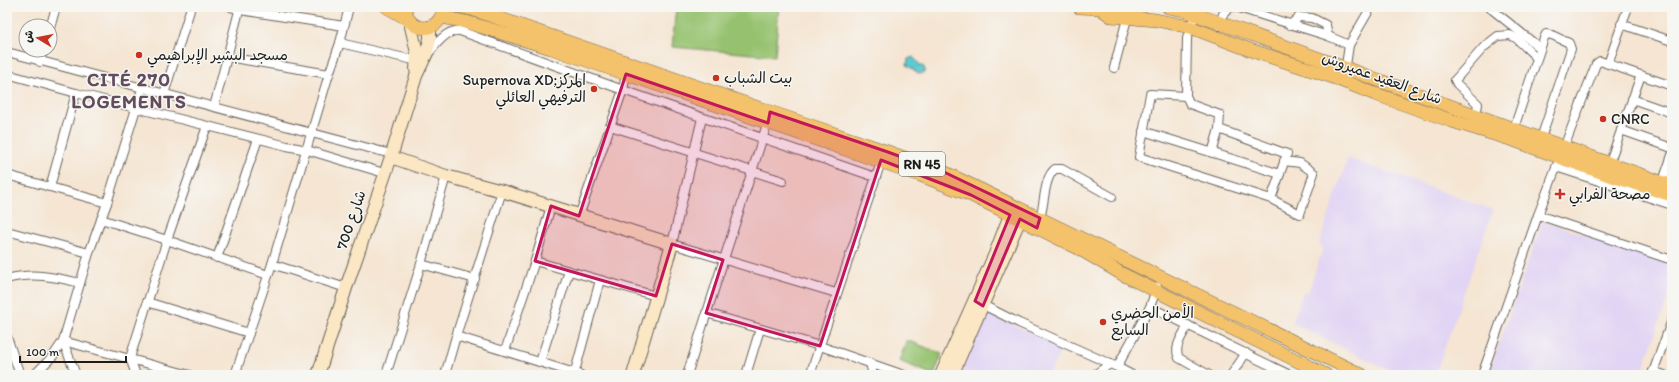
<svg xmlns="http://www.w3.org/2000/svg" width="1679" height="382" viewBox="0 0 1679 382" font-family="Itim,'Playpen Sans Arabic',sans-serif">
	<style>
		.built { fill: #e1d4f4 }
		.green { fill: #96c26f; stroke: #596f46 }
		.water { fill: #5dcad2; stroke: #3c7377 }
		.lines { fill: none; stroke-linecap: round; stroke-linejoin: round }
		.street-casing { stroke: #68625c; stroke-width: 10 }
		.secondary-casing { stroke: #68625c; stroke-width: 14 }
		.primary-casing { stroke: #68625c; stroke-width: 14 }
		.street { stroke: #fff; stroke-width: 8 }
		.secondary { stroke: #fbe7c3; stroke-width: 12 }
		.primary { stroke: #f4c26a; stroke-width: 13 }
		.marked { fill: #c2185b; fill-opacity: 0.2; stroke: #c2185b; stroke-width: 3; stroke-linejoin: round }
		.poi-dot { fill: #c8321e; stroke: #f6f6f2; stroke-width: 1.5 }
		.labels { text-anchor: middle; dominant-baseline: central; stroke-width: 3; stroke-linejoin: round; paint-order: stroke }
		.shield { fill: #f6f6f2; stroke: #5d5d5c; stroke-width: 1 }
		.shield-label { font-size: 14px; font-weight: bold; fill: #1c1c1c }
		.poi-label { font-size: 15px; fill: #1c1c1c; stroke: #f6f6f2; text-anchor: start }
		.street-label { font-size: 15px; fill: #1c1c1c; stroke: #f6f6f2 }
		.district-label { font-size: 19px; font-weight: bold; letter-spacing: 1px; fill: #634c5e; stroke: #f6f6f2 }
	</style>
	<rect width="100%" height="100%" fill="#f6f6f2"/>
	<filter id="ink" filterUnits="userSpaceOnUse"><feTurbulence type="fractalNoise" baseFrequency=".025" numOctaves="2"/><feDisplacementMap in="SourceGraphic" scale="8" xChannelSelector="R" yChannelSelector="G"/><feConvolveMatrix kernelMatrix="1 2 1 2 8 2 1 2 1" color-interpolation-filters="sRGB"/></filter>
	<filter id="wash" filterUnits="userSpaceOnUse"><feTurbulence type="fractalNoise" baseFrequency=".012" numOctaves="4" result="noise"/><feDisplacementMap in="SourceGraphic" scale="16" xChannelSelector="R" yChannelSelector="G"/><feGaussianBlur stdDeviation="0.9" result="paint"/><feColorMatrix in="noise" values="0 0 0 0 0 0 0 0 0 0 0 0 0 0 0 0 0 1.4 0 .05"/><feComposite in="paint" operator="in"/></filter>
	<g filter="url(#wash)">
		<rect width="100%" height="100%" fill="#f5e5d2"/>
		<g class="built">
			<polygon points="1348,158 1493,210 1439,364 1435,372 1397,374 1292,323 1303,292 1308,293 1323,247 1319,244"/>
			<polygon points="1543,220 1672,266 1672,286 1641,375 1488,375"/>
			<polygon points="988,313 1063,347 1048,375 960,375"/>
		</g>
		<g class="green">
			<polygon points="676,7 779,7 775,56 672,47"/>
			<polygon points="907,340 942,354 934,375 899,361"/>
		</g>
		<polygon class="water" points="913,57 920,65 924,67 925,71 921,74 918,73 907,65 908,59"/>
	</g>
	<g filter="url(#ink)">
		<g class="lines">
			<g class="street-casing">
				<g id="street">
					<polyline points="231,7 240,10 344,26"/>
					<polyline points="1236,7 1328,36 1349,45"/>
					<polyline points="1489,7 1540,48"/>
					<polyline points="1255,13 1260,7"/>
					<polyline points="1621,24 1672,41"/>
					<polyline points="1290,25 1299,17 1312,18 1326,25 1328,36"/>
					<polyline points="1219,26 1223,14 1231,7"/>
					<polyline points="50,28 56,7"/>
					<path d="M340,43L422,62C432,50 444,29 460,31L623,90L875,177"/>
					<polyline points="7,52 391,154"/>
					<polyline points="227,57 329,74"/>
					<polyline points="40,62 43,50"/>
					<polyline points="1608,64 1628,7"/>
					<polyline points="1114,68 1130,7"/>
					<polyline points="1345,72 1349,45 1371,7"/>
					<polyline points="7,74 76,93 287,146 307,150 384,173"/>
					<polyline points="164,94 191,7"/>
					<polyline points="1186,96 1187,38 1195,14"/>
					<polyline points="1632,99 1672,113"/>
					<polyline points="214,107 240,7"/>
					<polyline points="1476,115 1478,104 1457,84 1455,80 1484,47 1498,36 1510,35 1516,38 1536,57"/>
					<polyline points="702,118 672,244 836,293"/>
					<polyline points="610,126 783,181"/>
					<polyline points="1514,128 1544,38 1546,34 1552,35 1569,43 1571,49 1541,138"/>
					<polyline points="1219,129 1287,154 1271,199"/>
					<polyline points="1621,130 1672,148"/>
					<polyline points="1143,131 1280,174"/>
					<polyline points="1212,153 1219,129 1220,115 1190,104 1186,96 1150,94 1139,157 1271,199 1300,214 1314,173 1300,163 1284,161"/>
					<polyline points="1609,164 1641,75"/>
					<polyline points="1556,167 1672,205"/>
					<polyline points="7,175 107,203"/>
					<polyline points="50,187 76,93"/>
					<polyline points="1661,187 1672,155"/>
					<polyline points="1538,215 1672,260"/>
					<polyline points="579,216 623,90 626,74"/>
					<polyline points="101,219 167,240 268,275"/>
					<path d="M1039,221C1045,207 1043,178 1055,169H1062L1112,197"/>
					<polyline points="7,231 89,253"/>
					<polyline points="217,258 258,139"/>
					<polyline points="535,261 656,296"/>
					<polyline points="272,264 346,288"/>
					<polyline points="421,264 475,279"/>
					<path d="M7,279C32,272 56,277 80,283"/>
					<polyline points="147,302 249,333"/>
					<polyline points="979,303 1019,323 1117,367 1132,375"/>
					<polyline points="1150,307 1290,375"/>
					<polyline points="706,313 820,346 904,375"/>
					<path d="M1188,325C1183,335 1173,347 1179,358L1209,375"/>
					<polyline points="456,336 502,191"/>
					<polyline points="7,337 20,375"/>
					<polyline points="63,341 190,375"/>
					<polyline points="63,341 76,375"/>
					<polyline points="505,351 535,261 551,206"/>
					<polyline points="540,362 569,271"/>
					<polyline points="870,363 873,375"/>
					<polyline points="1117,367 1150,307 1157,287"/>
					<polyline points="1653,371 1664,375"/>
					<polyline points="34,375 53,356 63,341 89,253 107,203 142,89"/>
					<polyline points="136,375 130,358 167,240 207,126"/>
					<polyline points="235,375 272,264 329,74 340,43 349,7"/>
					<polyline points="386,375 421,264 446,176"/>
					<polyline points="445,375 456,336 581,375"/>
					<polyline points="574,375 600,280"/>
					<polyline points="687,375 769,118"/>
					<polyline points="746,375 760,329"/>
					<polyline points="810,375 882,159"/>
					<polyline points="1094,375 1110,364"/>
					<polyline points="1231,375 1246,353"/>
					<polyline points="1482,375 1538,215 1596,64 1600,61 1672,86"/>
					<polyline points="1652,375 1672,320"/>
				</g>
			</g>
			<g class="secondary-casing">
				<g id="secondary">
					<polyline points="410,22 417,53 416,70"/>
					<polyline points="391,157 446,176 502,191 672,244 633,375"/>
					<polyline points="318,375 346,288 391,157 416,76 426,55 430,39 430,27"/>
					<polyline points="941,375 995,254 1010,215"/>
					<polyline points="952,375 1020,219"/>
				</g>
			</g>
			<g class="primary-casing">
				<g id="primary">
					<polyline points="387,7 408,19"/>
					<path d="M405,7C406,35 443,34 443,7"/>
					<polyline points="461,7 475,10 770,112 885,151 946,173 1362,375"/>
					<polyline points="1079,7 1100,8 1111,16 1156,20 1190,27 1253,51 1330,76 1375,94 1452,121 1510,139 1606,174 1672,195"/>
					<polyline points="1168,7 1183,10 1220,23 1672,186"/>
					<polyline points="441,17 466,22 551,48 920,175 971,195 1078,248 1122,274 1326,375"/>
				</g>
			</g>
			<use href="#street" class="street"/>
			<use href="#secondary" class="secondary"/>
			<use href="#primary" class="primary"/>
		</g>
	</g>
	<path class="marked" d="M626,74L768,123L770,112L885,151L946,173L1040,218L1037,228L1020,219L983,306L975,301L1010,215L971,195L881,160L820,346L706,313L723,260L672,244L656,296L535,261L551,206L579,216Z"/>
	<g class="poi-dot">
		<circle cx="139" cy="55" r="4"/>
		<circle cx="716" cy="78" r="4"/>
		<circle cx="594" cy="89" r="4"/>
		<circle cx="1603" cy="119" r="4"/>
		<path d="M1558 188h4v4h4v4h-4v4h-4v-4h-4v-4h4z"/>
		<circle cx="1103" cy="322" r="4"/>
	</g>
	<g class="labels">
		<rect class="shield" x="899" y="152" width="46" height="24" rx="3"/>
		<g class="shield-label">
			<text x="922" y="164">RN 45</text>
		</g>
		<g class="poi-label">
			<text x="147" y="55">مسجد البشير الإبراهيمي</text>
			<text x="724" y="78">بيت الشباب</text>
			<text x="586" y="80" text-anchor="end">Supernova XD;المركز<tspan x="586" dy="17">الترفيهي العائلي</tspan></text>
			<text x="1611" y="119">CNRC</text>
			<text x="1569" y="194">مصحة الفرابي</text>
			<text x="1111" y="313">الأمن الحضري<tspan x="1111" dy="17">السابع</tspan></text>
		</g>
		<g class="street-label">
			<text transform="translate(1382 78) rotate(20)">شارع العقيد عميروش</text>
			<text transform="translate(351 220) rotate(-71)">شارع 700</text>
		</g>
		<g class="district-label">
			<text x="129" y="79">CITÉ 270<tspan x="129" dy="22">LOGEMENTS</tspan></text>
		</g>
	</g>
	<rect width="1679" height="382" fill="none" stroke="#f6f6f2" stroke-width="24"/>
	<g transform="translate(38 38) rotate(280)"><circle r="19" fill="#f6f6f2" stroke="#9f9f9c"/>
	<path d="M0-3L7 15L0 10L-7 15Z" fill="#c8321e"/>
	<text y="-6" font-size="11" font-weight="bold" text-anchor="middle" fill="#1c1c1c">ش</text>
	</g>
	<path d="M20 356v6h106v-6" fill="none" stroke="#1c1c1c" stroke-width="2"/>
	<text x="26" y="356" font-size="12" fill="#1c1c1c" stroke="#f6f6f2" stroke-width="3" paint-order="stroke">100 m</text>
</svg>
